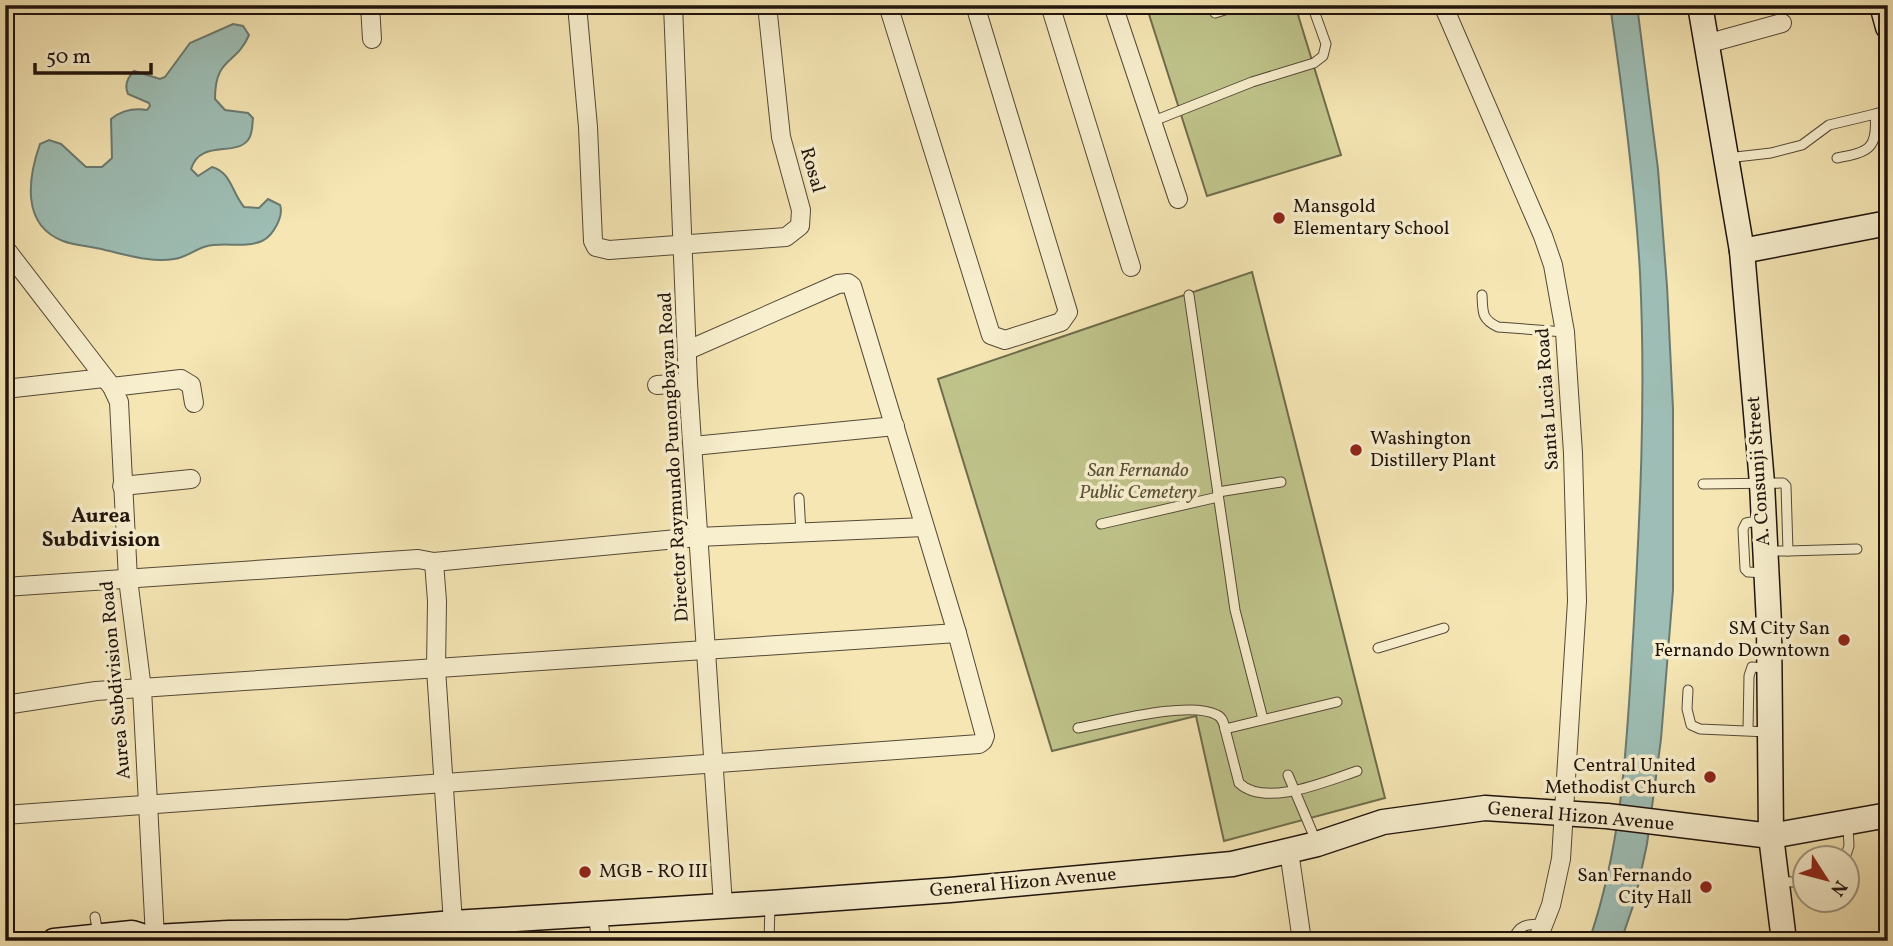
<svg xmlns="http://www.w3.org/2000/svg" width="1893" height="946" viewBox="0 0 1893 946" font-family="Vollkorn,serif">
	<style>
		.green { fill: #bfc48b; stroke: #6f6c4c; stroke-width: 2 }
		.water { fill: #9ebeb5; stroke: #6b7a71; stroke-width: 2 }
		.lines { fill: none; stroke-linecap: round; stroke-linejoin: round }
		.lane-casing { stroke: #544836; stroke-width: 11 }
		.street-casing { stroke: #544836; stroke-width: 20 }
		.secondary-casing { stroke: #1f130c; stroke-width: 27 }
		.lane { stroke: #f8efce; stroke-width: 9 }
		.street { stroke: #f8efce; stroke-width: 18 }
		.secondary { stroke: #f8efce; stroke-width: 24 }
		.poi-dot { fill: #8f2418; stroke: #f8efce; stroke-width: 2.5 }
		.labels { text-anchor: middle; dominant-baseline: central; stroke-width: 7; stroke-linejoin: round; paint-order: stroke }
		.street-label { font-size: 19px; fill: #1f130c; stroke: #f8efce }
		.poi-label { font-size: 19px; fill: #1f130c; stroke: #f8efce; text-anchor: start }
		.park-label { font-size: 19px; font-style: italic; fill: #575138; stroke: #f8efce }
		.neighbourhood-label { font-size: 21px; font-weight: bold; fill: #1f130c; stroke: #f8efce }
	</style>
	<rect width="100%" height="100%" fill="#f5e6b4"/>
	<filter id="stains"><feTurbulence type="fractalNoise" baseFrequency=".00286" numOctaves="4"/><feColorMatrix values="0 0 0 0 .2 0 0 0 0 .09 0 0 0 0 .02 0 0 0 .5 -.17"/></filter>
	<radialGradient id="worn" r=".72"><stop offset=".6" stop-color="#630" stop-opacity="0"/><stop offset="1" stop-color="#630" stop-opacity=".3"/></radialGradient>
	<g class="green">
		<polygon points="1146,5 1295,5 1341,155 1207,196"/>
		<polygon points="1252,272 1385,798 1224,841 1196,716 1052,751 938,379"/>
	</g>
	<g class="water">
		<path d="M1610,5H1637L1658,169L1667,286L1673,409V590L1661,739L1647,844L1635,900L1621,941H1589C1623,843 1627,740 1633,638C1640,517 1646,395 1640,273C1635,184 1623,94 1610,5Z"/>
		<path d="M233,24L243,26L249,35C236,66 215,56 215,99L225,110L248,113L253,118C252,125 253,134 248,140C235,157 200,139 191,169L198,176L212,167C231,172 232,193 244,207L259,208L268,199L280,205C284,216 273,236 262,241C243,249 223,241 204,247C194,250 185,258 174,259C152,263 127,255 105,250C91,246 76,246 63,241C21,225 28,178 40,144L49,140L61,144L86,167H102L112,158L111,119C121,111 134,108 147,110L150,106L149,103L128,94C124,85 127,78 134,71L160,79L165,77L190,43Z"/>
	</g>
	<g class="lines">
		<g class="lane-casing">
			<g id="lane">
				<polyline points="1215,13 1241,5"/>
				<polyline points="1875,114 1888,110"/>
				<polyline points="1151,122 1252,82 1314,63 1323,56 1326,44 1312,5"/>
				<path d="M1727,158L1771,153L1802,145L1829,125L1875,114C1878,149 1869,152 1837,158"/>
				<polyline points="1189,295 1235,610 1263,719"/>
				<path d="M1482,295C1483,312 1481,319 1498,327L1565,332"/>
				<polyline points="1885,404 1888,403"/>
				<polyline points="1703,484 1783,483 1786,486 1788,551 1767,551"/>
				<polyline points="1218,492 1281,482"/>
				<polyline points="799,498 801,533"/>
				<polyline points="1762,520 1746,523 1743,529 1745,569 1748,572 1766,573"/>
				<polyline points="1101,524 1218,497"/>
				<polyline points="1788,551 1857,549"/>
				<polyline points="1378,648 1444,628"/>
				<polyline points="1688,690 1687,709 1691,725 1700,729 1768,732"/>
				<path d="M1078,728C1110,722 1190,700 1217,715C1223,718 1224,724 1225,729L1337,702"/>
				<path d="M1225,729L1239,783C1265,808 1327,781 1357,771"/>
				<polyline points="1748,730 1749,676 1752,667 1767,668"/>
				<polyline points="1288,775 1316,841"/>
				<polyline points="1845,858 1849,846 1848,826"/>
				<polyline points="1777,881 1806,883"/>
				<polyline points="95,917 98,934"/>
				<polyline points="1414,938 1419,941"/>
				<polyline points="769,941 770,905"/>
				<path d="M1512,941C1519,924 1527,924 1544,924"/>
			</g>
		</g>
		<g class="street-casing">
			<g id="street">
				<polyline points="370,5 372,39"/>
				<polyline points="577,5 588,127 593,241 596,247 609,250 786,237 800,226 801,210 781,137 767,5"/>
				<polyline points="673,5 688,383 723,905"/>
				<polyline points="888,5 991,335 1005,340 1061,322 1068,312 975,5"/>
				<polyline points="1050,5 1131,267"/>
				<polyline points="1113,5 1178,199"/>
				<polyline points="1443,5 1543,236 1553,265 1565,332 1573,453 1577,601 1561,859 1551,905 1537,941"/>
				<polyline points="1706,44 1782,23"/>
				<polyline points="5,248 112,387 119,402 128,579 142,689 155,937"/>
				<polyline points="657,385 688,383"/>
				<polyline points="112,387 181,379 191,385 194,403"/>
				<polyline points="5,389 104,378"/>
				<polyline points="693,446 895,426"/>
				<polyline points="122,486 191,479"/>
				<polyline points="434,562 437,601 436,669 453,923"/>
				<polyline points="5,587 418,559 434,562 698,537 924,527"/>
				<polyline points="5,705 96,691 957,633"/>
				<polyline points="5,815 979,744 983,741 985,736 957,633 852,286 848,283 838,284 688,350"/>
				<polyline points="1289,851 1302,941"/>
				<polyline points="598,915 601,941"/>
			</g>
		</g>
		<g class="secondary-casing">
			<g id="secondary">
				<polyline points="1700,5 1742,251 1762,483 1769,624 1771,836 1784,941"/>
				<polyline points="1882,5 1888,27"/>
				<polyline points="1742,251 1888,223"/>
				<polyline points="54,941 132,933 148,938"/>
				<polyline points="139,941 155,937 229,933 350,932 453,923 770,903 950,890 1232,864 1317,844 1383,822 1485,808 1607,816 1771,836 1888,815"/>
			</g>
		</g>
		<use href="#lane" class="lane"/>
		<use href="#street" class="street"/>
		<use href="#secondary" class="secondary"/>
	</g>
	<g class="poi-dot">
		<circle cx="1279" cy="218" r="7"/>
		<circle cx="1356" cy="450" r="7"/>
		<circle cx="1844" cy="640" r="7"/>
		<circle cx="1710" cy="777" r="7"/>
		<circle cx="585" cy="872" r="7"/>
		<circle cx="1706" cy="887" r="7"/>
	</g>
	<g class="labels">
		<g class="street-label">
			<text transform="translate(812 170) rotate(74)">Rosal</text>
			<text transform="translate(1548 399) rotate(-94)">Santa Lucia Road</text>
			<text transform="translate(674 457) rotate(-93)">Director Raymundo Punongbayan Road</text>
			<text transform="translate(1759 471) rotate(-94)">A. Consunji Street</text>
			<text transform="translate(116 680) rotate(-95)">Aurea Subdivision Road</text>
			<text transform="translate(1581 817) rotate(5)">General Hizon Avenue</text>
			<text transform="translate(1023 883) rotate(-5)">General Hizon Avenue</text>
		</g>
		<g class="poi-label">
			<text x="1293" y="207">Mansgold<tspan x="1293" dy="22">Elementary School</tspan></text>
			<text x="1370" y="439">Washington<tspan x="1370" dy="22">Distillery Plant</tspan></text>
			<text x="1830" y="629" text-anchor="end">SM City San<tspan x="1830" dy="22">Fernando Downtown</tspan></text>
			<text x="1696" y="766" text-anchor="end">Central United<tspan x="1696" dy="22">Methodist Church</tspan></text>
			<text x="599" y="872">MGB - RO III</text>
			<text x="1692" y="876" text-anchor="end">San Fernando<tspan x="1692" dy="22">City Hall</tspan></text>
		</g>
		<g class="park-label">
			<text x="1138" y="471">San Fernando<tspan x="1138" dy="22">Public Cemetery</tspan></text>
		</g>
		<g class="neighbourhood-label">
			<text x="101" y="516">Aurea<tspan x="101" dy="24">Subdivision</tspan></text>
		</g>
	</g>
	<rect width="1893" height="946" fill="none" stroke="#f5e6b4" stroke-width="28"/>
	<rect x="7" y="7" width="1879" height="932" fill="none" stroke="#1f130c" stroke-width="3.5"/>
	<rect x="14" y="14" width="1865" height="918" fill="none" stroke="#1f130c" stroke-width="2"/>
	<g transform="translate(1826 879) rotate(126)"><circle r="33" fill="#f8efce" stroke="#a19780" stroke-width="2"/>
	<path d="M0-5L12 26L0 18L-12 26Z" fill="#8f2418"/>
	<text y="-10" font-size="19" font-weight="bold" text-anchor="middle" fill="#1f130c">N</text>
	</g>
	<path d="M35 63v10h116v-10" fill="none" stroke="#1f130c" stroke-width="3.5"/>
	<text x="46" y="63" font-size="21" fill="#1f130c" stroke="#f8efce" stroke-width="5" paint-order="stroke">50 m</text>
	<rect width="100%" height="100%" filter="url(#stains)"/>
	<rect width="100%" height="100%" fill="url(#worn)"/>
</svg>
